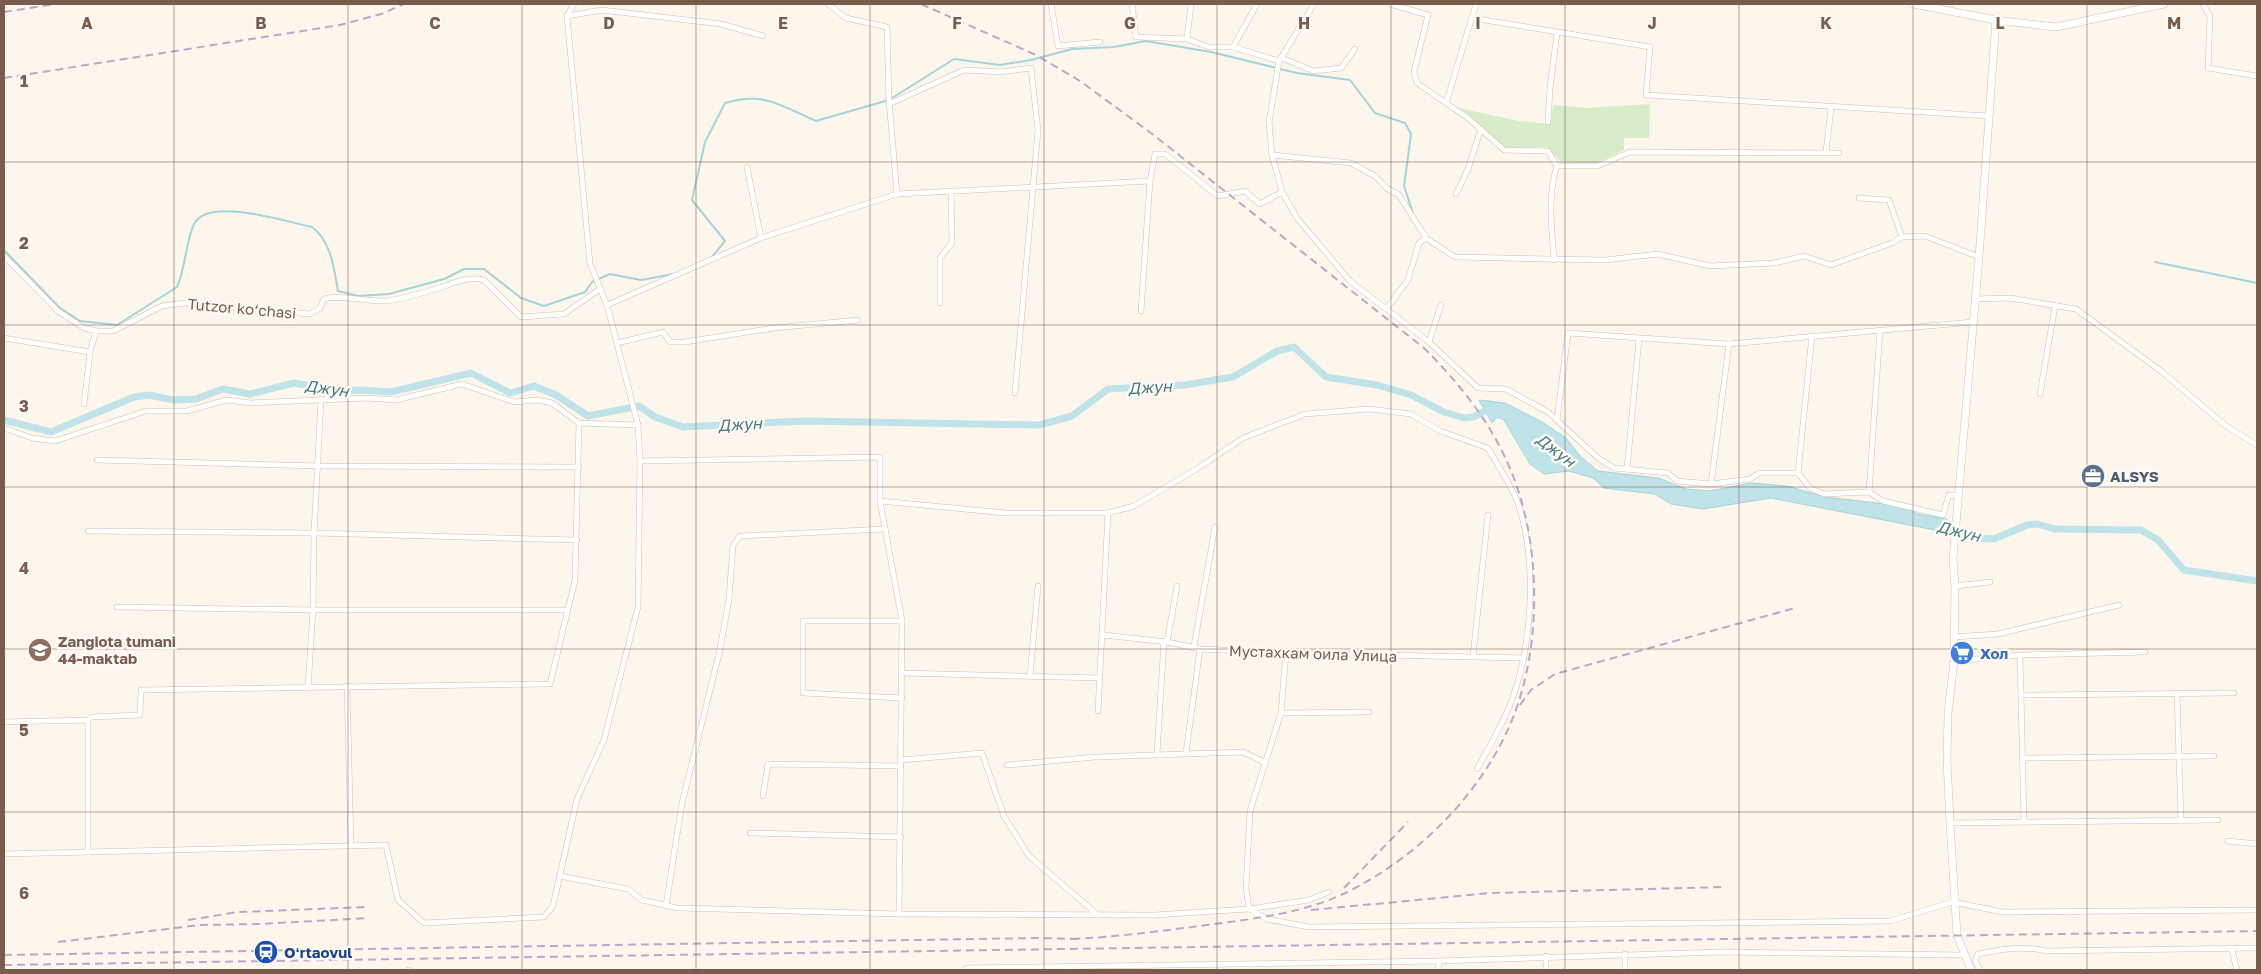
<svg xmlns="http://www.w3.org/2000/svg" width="2261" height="974" viewBox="0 0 2261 974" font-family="'Golos Text',sans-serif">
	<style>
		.green { fill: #d8ecc9 }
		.water { fill: #bfe3e8; stroke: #a5d3da }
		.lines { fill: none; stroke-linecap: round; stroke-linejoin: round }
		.stream { stroke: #a5d3da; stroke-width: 2 }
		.canal { stroke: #bfe3e8; stroke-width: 7 }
		.minor-casing { stroke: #d1beb0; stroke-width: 6 }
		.secondary-casing { stroke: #d6c0b0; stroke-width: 8 }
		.minor { stroke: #fff; stroke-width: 5 }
		.secondary { stroke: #fff; stroke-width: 7 }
		.rail { stroke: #b9a8c9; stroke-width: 2; stroke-dasharray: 8 5; stroke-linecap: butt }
		.grid { fill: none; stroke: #7a5c4d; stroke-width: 1; stroke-opacity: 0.55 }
		.labels { text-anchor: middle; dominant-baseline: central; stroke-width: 5; stroke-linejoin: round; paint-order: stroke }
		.street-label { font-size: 15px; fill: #7a5c4d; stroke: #fffaf3 }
		.service-label { font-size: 15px; font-weight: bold; fill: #4e5e75; stroke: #fffaf3; text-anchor: start }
		.education-label { font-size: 15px; font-weight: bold; fill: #785e54; stroke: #fffaf3; text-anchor: start }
		.shop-label { font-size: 15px; font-weight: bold; fill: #366cbe; stroke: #fffaf3; text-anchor: start }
		.transit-label { font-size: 15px; font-weight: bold; fill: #164399; stroke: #fffaf3; text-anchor: start }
		.water-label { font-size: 16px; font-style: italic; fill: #437c86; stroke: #fffaf3 }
		.grid-label { font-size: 16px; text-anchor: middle; font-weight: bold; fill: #7a5c4d; stroke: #fffaf3; stroke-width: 5; stroke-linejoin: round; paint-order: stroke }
	</style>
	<rect width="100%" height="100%" fill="#fdf6ec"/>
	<polygon class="green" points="1650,104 1649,138 1624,138 1624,150 1594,164 1561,162 1547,147 1506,148 1459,108 1519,121 1551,124 1553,105 1586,108"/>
	<polygon class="water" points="1479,400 1505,403 1542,422 1566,438 1581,457 1598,471 1658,478 1686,489 1709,491 1752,483 1787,486 1825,497 1902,506 1918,514 1947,519 1945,532 1771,498 1703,509 1671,504 1655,494 1604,488 1593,478 1569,471 1544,474 1530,464 1504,420 1497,417 1492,423"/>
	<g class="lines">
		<g class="stream">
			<path d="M4,250L59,307L80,321L117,325L177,287C186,267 185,244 194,224C208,196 287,222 312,227C331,241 334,268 338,291L358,296L389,294L444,279L464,269H484L521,298L544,306L585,292L592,282L610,274L641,280L673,274"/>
			<path d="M711,258L725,241L692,200L705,142L725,103C765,91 781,106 816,121L889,100L954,59L1000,65L1031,60L1072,49L1114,47L1146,41L1211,52L1297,73L1350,80L1375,113L1405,123L1411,134L1404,186L1413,213"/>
			<polyline points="2155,262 2257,283"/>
		</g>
		<g class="canal">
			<polyline points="4,420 51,432 134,397 149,395 173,400 196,399 223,389 250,394 294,383 337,391 360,390 391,392 471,373 510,393 534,386 556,395 588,416 639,406 655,417 683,427 805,421 1039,425 1072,416 1108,389 1185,385 1233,377 1277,351 1294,347 1326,377 1377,385 1411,395 1444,412 1464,418 1474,417 1488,409 1494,409"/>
			<polyline points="1938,526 1974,538 1994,539 2027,525 2037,524 2055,529 2141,530 2158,540 2184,570 2257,581"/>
		</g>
		<g class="minor-casing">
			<g id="minor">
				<polyline points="828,4 846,18 887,27 889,100 897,194"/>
				<polyline points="1051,4 1058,46 1100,42"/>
				<polyline points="1132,4 1136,37 1187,39 1209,47 1233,47 1279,61 1314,4"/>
				<polyline points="1390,4 1428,15 1414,72 1417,83 1468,118 1504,150 1548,151 1557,166 1597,166 1630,152 1839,153"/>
				<polyline points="2203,4 2210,16 2208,68 2257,76"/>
				<polyline points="567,16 602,10 721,24 763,36"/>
				<polyline points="1472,18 1650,47 1646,95 1988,116"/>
				<polyline points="1187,39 1191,4"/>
				<polyline points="1233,47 1257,4"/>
				<polyline points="1282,58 1313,71 1341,68 1355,49"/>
				<polyline points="1279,61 1269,122 1272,155 1282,192 1297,218 1350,281 1429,342 1478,388 1506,389 1548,412 1598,458 1614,468 1668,473 1677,481 1711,484 1750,479 1759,473 1798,473"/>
				<polyline points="1446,103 1476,4"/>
				<polyline points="889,104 964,70 1000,72 1031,68 1038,130 1015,393"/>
				<polyline points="1548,122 1550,88 1557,33"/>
				<polyline points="1826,152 1831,108"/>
				<polyline points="1272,155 1351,163 1375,176 1388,189 1399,195 1426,238 1455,257 1605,260 1658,254 1710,266 1774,263 1804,256 1831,265 1892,243 1902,237 1925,236 1979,257"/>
				<polyline points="747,167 761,238"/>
				<polyline points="1456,194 1468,169 1481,129"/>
				<polyline points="1859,198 1889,200 1902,237"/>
				<path d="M4,256L58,311L84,328L96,331H113L162,306L184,303L310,314L320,308L324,299C339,294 368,302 386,301C403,299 423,293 439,288C455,283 466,276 484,280L521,317L564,314L600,289"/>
				<path d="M1554,260C1552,229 1547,196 1557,166"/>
				<polyline points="1975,299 2010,298 2076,309 2161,371 2226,426 2257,445"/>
				<polyline points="940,303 940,258 952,243 951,192"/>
				<polyline points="607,305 761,238 897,194 1150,181"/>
				<polyline points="1387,308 1408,280 1419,243 1426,238"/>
				<polyline points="1141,311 1150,181 1155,154 1165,154 1218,196 1245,191 1260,204 1282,192"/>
				<polyline points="1812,336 1798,473 1810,488 1824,494 1869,492 1883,501 1943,515 1949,495 1958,496"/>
				<polyline points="4,338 90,352 96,331"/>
				<polyline points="1429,342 1441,305"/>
				<polyline points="617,343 663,332 670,342 685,342 774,328 858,320"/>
				<polyline points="2040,394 2055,306"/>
				<polyline points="84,404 90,352"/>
				<polyline points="1557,420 1568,333 1729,344 1973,322"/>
				<polyline points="4,428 32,438 55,441 146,411 187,411 226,400 251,403 366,398 396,400 462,384 514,402 538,400 552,403 579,423 638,425"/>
				<polyline points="97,460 318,466 579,467"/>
				<polyline points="640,461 880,457 880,501 902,621 899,914"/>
				<polyline points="1627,469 1639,339"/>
				<polyline points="1711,484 1729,344"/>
				<polyline points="1869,492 1880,330"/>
				<path d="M880,501L1006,513H1108L1134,506L1198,468L1243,438L1305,414L1369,409L1411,414L1440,431L1488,448C1499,468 1515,491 1521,513C1536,566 1532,642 1514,694C1505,720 1491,744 1477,769"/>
				<polyline points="88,531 314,533 577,540"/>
				<polyline points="1955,586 1990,582"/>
				<polyline points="117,607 313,610 566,610"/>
				<polyline points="1103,635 1167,642 1200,649 1286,653 1524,658"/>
				<polyline points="1954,637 1998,634 2119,605"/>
				<polyline points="1167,642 1177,586"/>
				<polyline points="1194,646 1215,527"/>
				<polyline points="2020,655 2024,821"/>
				<polyline points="1473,656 1488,515"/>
				<polyline points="1954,661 2020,655 2145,652"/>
				<polyline points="902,673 1100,678"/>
				<polyline points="1030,676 1038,586"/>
				<polyline points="347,686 351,846"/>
				<polyline points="308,687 313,610 314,533 321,399"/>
				<polyline points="2177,693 2181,820"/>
				<polyline points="2021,695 2234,693"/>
				<polyline points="902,698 803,693 803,621 902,621"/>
				<polyline points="1098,711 1108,513"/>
				<polyline points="1281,713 1369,712"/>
				<polyline points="4,722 88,720 91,717 140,715 141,690 550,684 575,580 579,423"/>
				<polyline points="1186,753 1200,649"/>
				<polyline points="1157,754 1164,641"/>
				<polyline points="2023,758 2214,756"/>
				<polyline points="901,760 982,753 1004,816 1029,856 1098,915"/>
				<polyline points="1007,765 1095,757 1243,752 1264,762"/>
				<polyline points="763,796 768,764 901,766"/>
				<polyline points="1950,823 2218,820"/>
				<polyline points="750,833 901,837"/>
				<polyline points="2228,841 2257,844"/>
				<polyline points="88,852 88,720"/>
				<polyline points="4,854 386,845 398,900 424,923 544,917 553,906 577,799 604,740 638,607 640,461 638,425 607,305 590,264 567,16 574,4"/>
				<polyline points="559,876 628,889 642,900 677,908 899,914 1155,915 1249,909 1309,900 1329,892"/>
				<polyline points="666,906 682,803 719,654 729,599 733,545 740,536 885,529"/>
				<polyline points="1249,909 1267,919 1309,927 1890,921 1953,902 2002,912 2257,910"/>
				<polyline points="1249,909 1246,888 1250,811 1281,713 1286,653"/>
				<polyline points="2232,950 2237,970"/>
				<polyline points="1625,954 1625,970"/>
				<polyline points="1546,956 1546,970"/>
				<polyline points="408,970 409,970"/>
				<polyline points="966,970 966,968 1439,961 1721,952 1964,955"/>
				<polyline points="1438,970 1439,961"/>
				<path d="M1980,970L1975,961L1978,954C2000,950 2024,945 2046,951L2257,948"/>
			</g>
		</g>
		<g class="secondary-casing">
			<g id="secondary">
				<polyline points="1913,4 1996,20 2056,27 2164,4"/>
				<polyline points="1971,970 1957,935 1950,823 1947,761 1948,713 1954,661 1955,586 1953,559 1979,257 1996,20"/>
			</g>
		</g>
		<use href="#minor" class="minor"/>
		<use href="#secondary" class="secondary"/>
		<g class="rail">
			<path d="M921,4L1036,55L1080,81L1151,133L1424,348C1465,389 1500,434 1518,490C1541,559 1540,652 1512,720C1481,796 1413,862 1339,896C1297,914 1252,919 1207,925C1162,931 1117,937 1072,939"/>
			<polyline points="4,12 55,4"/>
			<polyline points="4,78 340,25 381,14 404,4"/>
			<polyline points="1520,705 1531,690 1555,674 1795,608"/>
			<polyline points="1344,888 1408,822"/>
			<polyline points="1311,910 1491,893 1723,887"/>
			<polyline points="188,920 238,912 367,907"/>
			<polyline points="58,942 200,925 261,924 368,918"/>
			<polyline points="4,955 1036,938 1079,939"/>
			<polyline points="4,965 2257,931"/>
		</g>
	</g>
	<path class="grid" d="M174,4V970M348,4V970M522,4V970M696,4V970M870,4V970M1044,4V970M1217,4V970M1391,4V970M1565,4V970M1739,4V970M1913,4V970M2087,4V970M4,162H2257M4,325H2257M4,487H2257M4,649H2257M4,812H2257"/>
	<defs>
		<g id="office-disc" transform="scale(1.25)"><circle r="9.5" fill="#5c6f8a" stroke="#fffaf3"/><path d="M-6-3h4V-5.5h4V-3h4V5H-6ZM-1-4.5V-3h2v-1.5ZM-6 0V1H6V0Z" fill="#fff"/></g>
		<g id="school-disc" transform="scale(1.25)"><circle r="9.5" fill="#8d6e63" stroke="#fffaf3"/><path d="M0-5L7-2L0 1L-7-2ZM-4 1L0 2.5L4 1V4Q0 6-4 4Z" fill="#fff"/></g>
		<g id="supermarket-disc" transform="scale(1.25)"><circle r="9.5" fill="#3f7fe0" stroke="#fffaf3"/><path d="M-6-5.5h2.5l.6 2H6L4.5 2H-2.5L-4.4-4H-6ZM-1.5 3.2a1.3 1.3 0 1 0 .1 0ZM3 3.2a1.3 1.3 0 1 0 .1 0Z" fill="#fff"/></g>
		<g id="station-disc" transform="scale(1.25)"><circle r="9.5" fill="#1a4fb4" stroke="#fffaf3"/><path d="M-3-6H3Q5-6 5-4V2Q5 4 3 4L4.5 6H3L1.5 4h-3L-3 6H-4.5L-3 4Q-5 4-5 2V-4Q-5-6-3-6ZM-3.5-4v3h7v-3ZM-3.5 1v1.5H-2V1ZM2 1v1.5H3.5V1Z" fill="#fff"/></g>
	</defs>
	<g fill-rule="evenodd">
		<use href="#office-disc" x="2093" y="476"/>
		<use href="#school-disc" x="40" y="650"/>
		<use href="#supermarket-disc" x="1962" y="653"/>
		<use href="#station-disc" x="266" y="952"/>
	</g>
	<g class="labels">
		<g class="street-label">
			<text transform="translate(242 308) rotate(5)">Tutzor ko‘chasi</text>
			<text transform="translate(1313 653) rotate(2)">Мустахкам оила Улица</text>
		</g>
		<g class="service-label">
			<text x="2110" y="476">ALSYS</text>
		</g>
		<g class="education-label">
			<text x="58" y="641">Zangiota tumani<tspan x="58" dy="17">44-maktab</tspan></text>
		</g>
		<g class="shop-label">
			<text x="1980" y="653">Хол</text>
		</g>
		<g class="transit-label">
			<text x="284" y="952">Oʻrtaovul</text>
		</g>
		<g class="water-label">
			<text transform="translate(1150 387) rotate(-3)">Джун</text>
			<text transform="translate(327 388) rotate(8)">Джун</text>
			<text transform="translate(740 424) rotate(-3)">Джун</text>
			<text transform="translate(1556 450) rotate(37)">Джун</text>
			<text transform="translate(1959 531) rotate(14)">Джун</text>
		</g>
	</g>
	<g class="grid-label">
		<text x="87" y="29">A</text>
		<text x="261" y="29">B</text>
		<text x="435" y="29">C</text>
		<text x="609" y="29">D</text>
		<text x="783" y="29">E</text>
		<text x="957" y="29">F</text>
		<text x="1130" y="29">G</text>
		<text x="1304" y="29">H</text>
		<text x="1478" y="29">I</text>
		<text x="1652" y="29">J</text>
		<text x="1826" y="29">K</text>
		<text x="2000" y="29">L</text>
		<text x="2174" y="29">M</text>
		<text x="24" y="87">1</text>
		<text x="24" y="249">2</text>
		<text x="24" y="412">3</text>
		<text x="24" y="574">4</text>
		<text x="24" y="736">5</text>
		<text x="24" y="899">6</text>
	</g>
	<rect width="2261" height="974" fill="none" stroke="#7a5c4d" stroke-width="10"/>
</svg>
